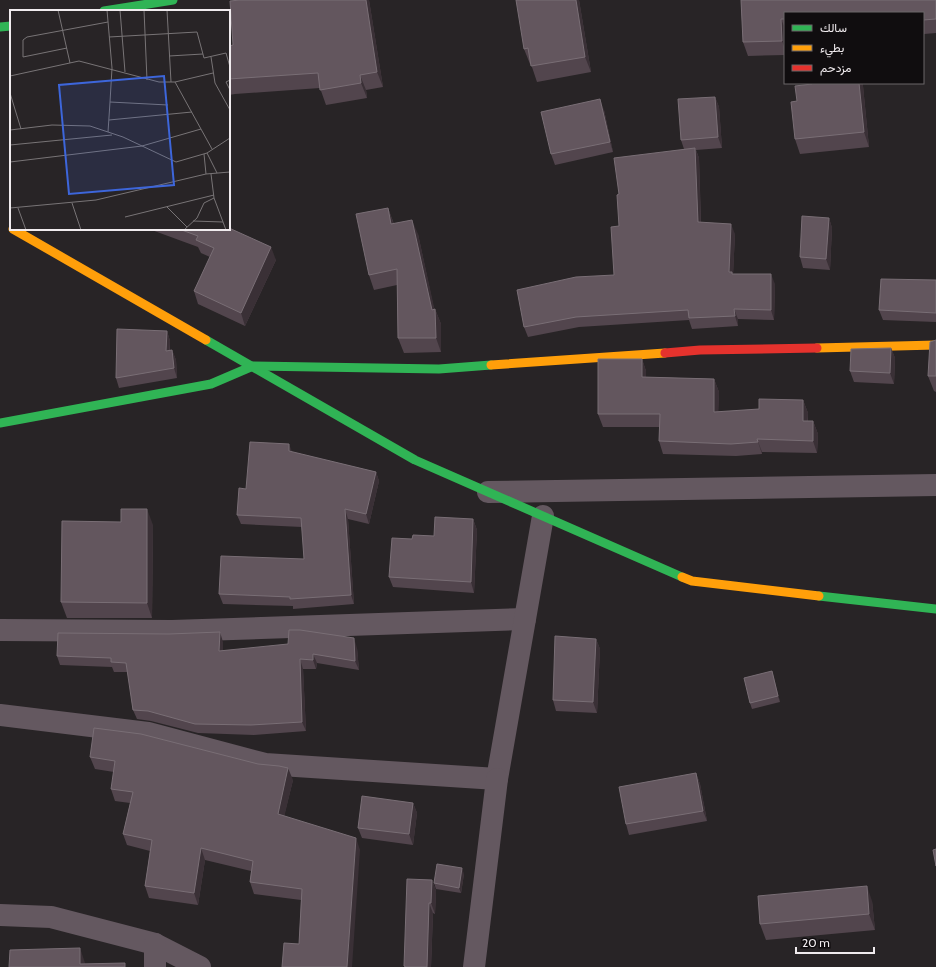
<svg xmlns="http://www.w3.org/2000/svg" width="936" height="967" viewBox="0 0 936 967" font-family="Cabin,Vazirmatn,sans-serif">
	<style>
		.lines { fill: none; stroke-linecap: round; stroke-linejoin: round }
		.street { stroke: #645860; stroke-width: 22 }
		.fast { stroke: #30b455; stroke-width: 9 }
		.slow { stroke: #ff9f0a; stroke-width: 9 }
		.jam { stroke: #e5322d; stroke-width: 9 }
		.wall { fill: #52454d }
		.shaded-wall { fill: #3a3036 }
		.building { fill: #63565e; stroke: #796e75 }
		.inset-road { fill: none; stroke: #787476; stroke-width: 1 }
		.view { fill: #3d66db; fill-opacity: 0.15; stroke: #3d66db; stroke-width: 2 }
		.inset-edge { fill: none; stroke: #f0ebee; stroke-width: 2 }
	</style>
	<rect width="100%" height="100%" fill="#282426"/>
	<g class="lines">
		<g class="street">
			<polyline points="488,492 936,485"/>
			<polyline points="0,630 172,631 525,619"/>
			<polyline points="0,715 148,733 265,764 497,779 543,516"/>
			<polyline points="0,915 51,917 155,944 200,967"/>
			<polyline points="155,967 155,944"/>
			<polyline points="474,967 497,779"/>
		</g>
		<g class="fast">
			<polyline points="104,11 173,0"/>
			<polyline points="0,27 11,26"/>
			<polyline points="206,340 415,460 682,577"/>
			<polyline points="0,423 211,384 253,366 439,369 491,365"/>
			<polyline points="819,596 936,609"/>
		</g>
		<g class="slow">
			<polyline points="13,229 206,340"/>
			<polyline points="817,348 936,345"/>
			<polyline points="491,365 665,353"/>
			<polyline points="682,577 692,581 819,596"/>
		</g>
		<polyline class="jam" points="665,353 700,350 817,348"/>
	</g>
	<g class="wall">
		<polygon points="240,0 369,0 383,87 366,90 367,98 326,105 320,88 235,94 229,95 229,46 233,45"/>
		<polygon points="579,0 591,72 537,82 531,64 530,64 524,49"/>
		<polygon points="741,0 936,0 936,33 924,34 923,32 923,13 785,13 785,55 748,56 743,42"/>
		<polygon points="812,83 862,83 863,86 869,147 800,154 795,139 797,101 812,84"/>
		<polygon points="715,97 719,107 722,148 696,150 699,158 701,222 735,234 733,274 775,284 774,320 738,319 738,326 692,329 689,320 579,327 528,337 524,327 614,275 619,226 684,149 681,140"/>
		<polygon points="604,110 613,152 555,165 551,154"/>
		<polygon points="388,208 394,224 418,234 434,309 435,309 441,324 441,352 404,353 398,338 397,285 374,290 369,275"/>
		<polygon points="829,218 832,228 830,270 803,268 800,257"/>
		<polygon points="149,229 229,229 276,260 245,326 198,304 194,291 210,257 201,253 198,247"/>
		<polygon points="936,280 936,322 883,320 879,310"/>
		<polygon points="167,331 170,341 170,351 172,350 176,360 177,378 119,388 116,378"/>
		<polygon points="936,340 936,392 934,391 928,376"/>
		<polygon points="891,348 895,358 894,384 854,382 850,371"/>
		<polygon points="642,359 646,371 646,377 714,379 719,392 718,412 759,409 803,400 808,413 808,421 813,421 818,434 817,453 762,452 762,454 736,456 663,454 659,441 659,427 603,427 598,414"/>
		<polygon points="292,452 376,472 379,481 369,524 348,519 354,604 293,609 293,606 223,604 219,594 304,559 302,527 241,524 237,515 246,489"/>
		<polygon points="473,519 477,530 474,593 393,587 389,577 412,539 434,536"/>
		<polygon points="153,525 152,618 67,618 61,602"/>
		<polygon points="596,639 600,649 597,713 556,711 553,700"/>
		<polygon points="223,642 223,650 357,648 359,670 317,663 316,669 303,669 306,731 254,735 198,733 151,721 137,719 133,710 128,672 114,672 112,667 60,665 57,656"/>
		<polygon points="772,671 780,702 752,709 750,703"/>
		<polygon points="90,757 293,780 284,816 360,850 299,944 301,900 254,894 250,882 251,871 205,860 198,905 149,898 145,886 150,851 127,845 123,834 130,803 115,801 111,789 114,772 95,769"/>
		<polygon points="696,773 700,784 707,821 629,835 626,824"/>
		<polygon points="413,803 417,813 413,845 362,838 358,828"/>
		<polygon points="464,874 461,893 436,889 434,883"/>
		<polygon points="432,880 436,891 435,914 433,913 431,967 404,967 404,966"/>
		<polygon points="872,901 875,930 766,940 760,924"/>
	</g>
	<g class="shaded-wall">
		<polygon points="366,0 369,0 383,87 377,72"/>
		<polygon points="576,0 579,0 591,72 585,57"/>
		<polygon points="781,19 785,28 785,49 782,41"/>
		<polygon points="360,75 366,90 367,98 361,83"/>
		<polygon points="859,83 862,83 863,86 869,147 864,132"/>
		<polygon points="715,97 719,107 722,148 718,137"/>
		<polygon points="600,99 604,110 613,152 610,142"/>
		<polygon points="695,148 699,158 701,232 698,222"/>
		<polygon points="388,208 393,222 397,239 391,224"/>
		<polygon points="829,218 832,228 830,270 826,259"/>
		<polygon points="412,220 418,234 436,316 435,309 441,324 441,352 436,338 432,310"/>
		<polygon points="731,224 735,234 733,276 729,272"/>
		<polygon points="271,247 276,260 245,326 241,313"/>
		<polygon points="771,274 775,284 774,320 771,310"/>
		<polygon points="734,309 738,319 738,326 735,316"/>
		<polygon points="167,331 170,341 169,361 166,351"/>
		<polygon points="891,348 895,358 894,384 890,373"/>
		<polygon points="172,350 176,360 177,378 174,368"/>
		<polygon points="642,359 646,371 646,389 642,377"/>
		<polygon points="714,379 719,392 718,425 714,412"/>
		<polygon points="803,400 808,413 807,433 803,421"/>
		<polygon points="813,421 818,434 817,453 813,441"/>
		<polygon points="757,439 762,452 762,454"/>
		<polygon points="289,444 293,454 289,451"/>
		<polygon points="376,472 379,481 369,524 366,514"/>
		<polygon points="147,509 153,525 152,618 147,603"/>
		<polygon points="345,509 348,519 354,604 351,595"/>
		<polygon points="473,519 477,530 474,593 471,582"/>
		<polygon points="220,632 223,642 223,660 219,651"/>
		<polygon points="354,638 357,648 359,670 355,661"/>
		<polygon points="596,639 600,649 597,713 593,702"/>
		<polygon points="313,654 317,663 316,669 313,660"/>
		<polygon points="300,659 303,669 306,731 302,722"/>
		<polygon points="772,671 774,677 780,702 778,696"/>
		<polygon points="288,768 293,780 282,826 278,814"/>
		<polygon points="696,773 700,784 707,821 703,811"/>
		<polygon points="413,803 417,813 413,845 409,834"/>
		<polygon points="356,838 360,850 352,967 347,967"/>
		<polygon points="201,848 205,860 198,905 194,893"/>
		<polygon points="462,868 464,874 461,893 459,888"/>
		<polygon points="432,880 436,891 435,914 431,903"/>
		<polygon points="867,886 872,901 875,930 869,914"/>
		<polygon points="429,903 433,913 431,967 427,967"/>
		<polygon points="80,948 85,963 85,967 80,964"/>
	</g>
	<g class="building">
		<polygon points="240,0 366,0 377,72 360,75 361,83 320,90 318,73 229,79 229,46 233,45 230,1"/>
		<polygon points="516,0 576,0 585,57 531,66 528,48 524,49"/>
		<polygon points="741,0 936,0 936,19 923,20 923,13 785,13 785,19 781,19 782,41 743,42"/>
		<polygon points="812,83 859,83 864,132 795,139 791,102 797,101 795,86 812,84"/>
		<polygon points="715,97 718,137 681,140 678,99"/>
		<polygon points="600,99 610,142 551,154 541,112"/>
		<polygon points="695,148 698,222 731,224 729,272 732,272 732,274 771,274 771,310 734,309 735,316 689,318 688,310 576,317 524,327 517,290 576,277 614,275 611,227 619,226 617,195 619,194 614,158"/>
		<polygon points="388,208 391,224 412,220 432,310 435,309 436,338 398,338 397,269 369,275 356,214"/>
		<polygon points="802,216 829,218 826,259 800,257"/>
		<polygon points="229,228 271,247 241,313 194,291 214,248 196,240 198,236 179,229 229,229"/>
		<polygon points="881,279 936,280 936,313 879,310"/>
		<polygon points="117,329 167,331 166,351 172,350 174,368 116,378"/>
		<polygon points="936,340 936,376 928,376 930,342"/>
		<polygon points="891,348 890,373 850,371 851,349"/>
		<polygon points="598,359 642,359 642,377 714,379 714,412 759,409 759,399 803,400 803,421 813,421 813,441 757,439 758,442 731,444 659,441 660,414 598,414"/>
		<polygon points="250,442 289,444 289,451 376,472 366,514 345,509 351,595 290,599 290,597 219,594 221,556 304,559 301,518 237,515 239,488 246,489"/>
		<polygon points="121,509 147,509 147,603 61,602 62,521 121,522"/>
		<polygon points="435,517 473,519 471,582 389,577 392,538 412,539 413,535 434,536"/>
		<polygon points="289,630 300,630 354,638 355,661 313,654 313,660 300,659 302,722 251,725 195,724 148,711 133,710 126,663 111,662 111,658 57,656 58,633 169,634 220,632 219,651 288,644"/>
		<polygon points="555,636 596,639 593,702 553,700"/>
		<polygon points="772,671 778,696 750,703 744,678"/>
		<polygon points="94,728 141,734 258,764 279,766 288,768 278,814 356,838 347,967 282,967 284,943 299,944 302,889 250,882 253,861 201,848 194,893 145,886 152,840 123,834 133,792 111,789 115,761 90,757"/>
		<polygon points="696,773 703,811 626,824 619,787"/>
		<polygon points="362,796 413,803 409,834 358,828"/>
		<polygon points="936,849 936,866 933,850"/>
		<polygon points="437,864 462,868 459,888 434,883"/>
		<polygon points="407,879 432,880 431,903 429,903 427,967 405,967 405,966 404,966"/>
		<polygon points="867,886 869,914 760,924 758,896"/>
		<polygon points="80,948 80,964 125,963 125,967 9,967 10,950"/>
	</g>
	<g transform="translate(10 10)">
		<rect width="220" height="220" fill="#282426"/>
		<path class="inset-road" d="M48,0L60,53M97,0L102,58L100,92M110,0L115,62M134,0L137,70M157,0L161,72M99,27L187,22L194,48L216,43L220,57M57,38L13,47V30L17,27L98,12M159,46L193,44M201,47L205,73L220,100M0,66L69,51L149,72H165L203,63M220,70L216,72L220,80M165,72L202,139M0,83L11,119M99,110L182,102M0,120L42,115L80,116L113,127L166,152L197,143L220,128M98,122L100,92L158,95M0,135L102,125M197,143L207,163M194,144L196,164M0,152L132,136L191,119M204,188L216,220M62,193L71,220M157,197L177,217M0,198L86,190L196,164L220,162M8,198L16,220M115,207L204,185M183,211L213,212M174,220L187,208L194,193L204,188L201,164"/>
		<path class="view" d="M154,66L164,175L59,184L49,75Z"/>
		<rect width="220" height="220" class="inset-edge"/>
	</g>
	<rect x="784" y="12" width="140" height="72" fill="#100d0f" stroke="#6a6668"/>
	<rect x="792" y="25" width="20" height="6" fill="#30b455" stroke="#6a6668"/>
	<text x="820" y="32" font-size="12" fill="#f0ebee">سالك</text>
	<rect x="792" y="45" width="20" height="6" fill="#ff9f0a" stroke="#6a6668"/>
	<text x="820" y="52" font-size="12" fill="#f0ebee">بطيء</text>
	<rect x="792" y="65" width="20" height="6" fill="#e5322d" stroke="#6a6668"/>
	<text x="820" y="72" font-size="12" fill="#f0ebee">مزدحم</text>
	<path d="M796 947v6h78v-6" fill="none" stroke="#f0ebee" stroke-width="2"/>
	<text x="802" y="947" font-size="12" fill="#f0ebee" stroke="#100d0f" stroke-width="3" paint-order="stroke">20 m</text>
</svg>
